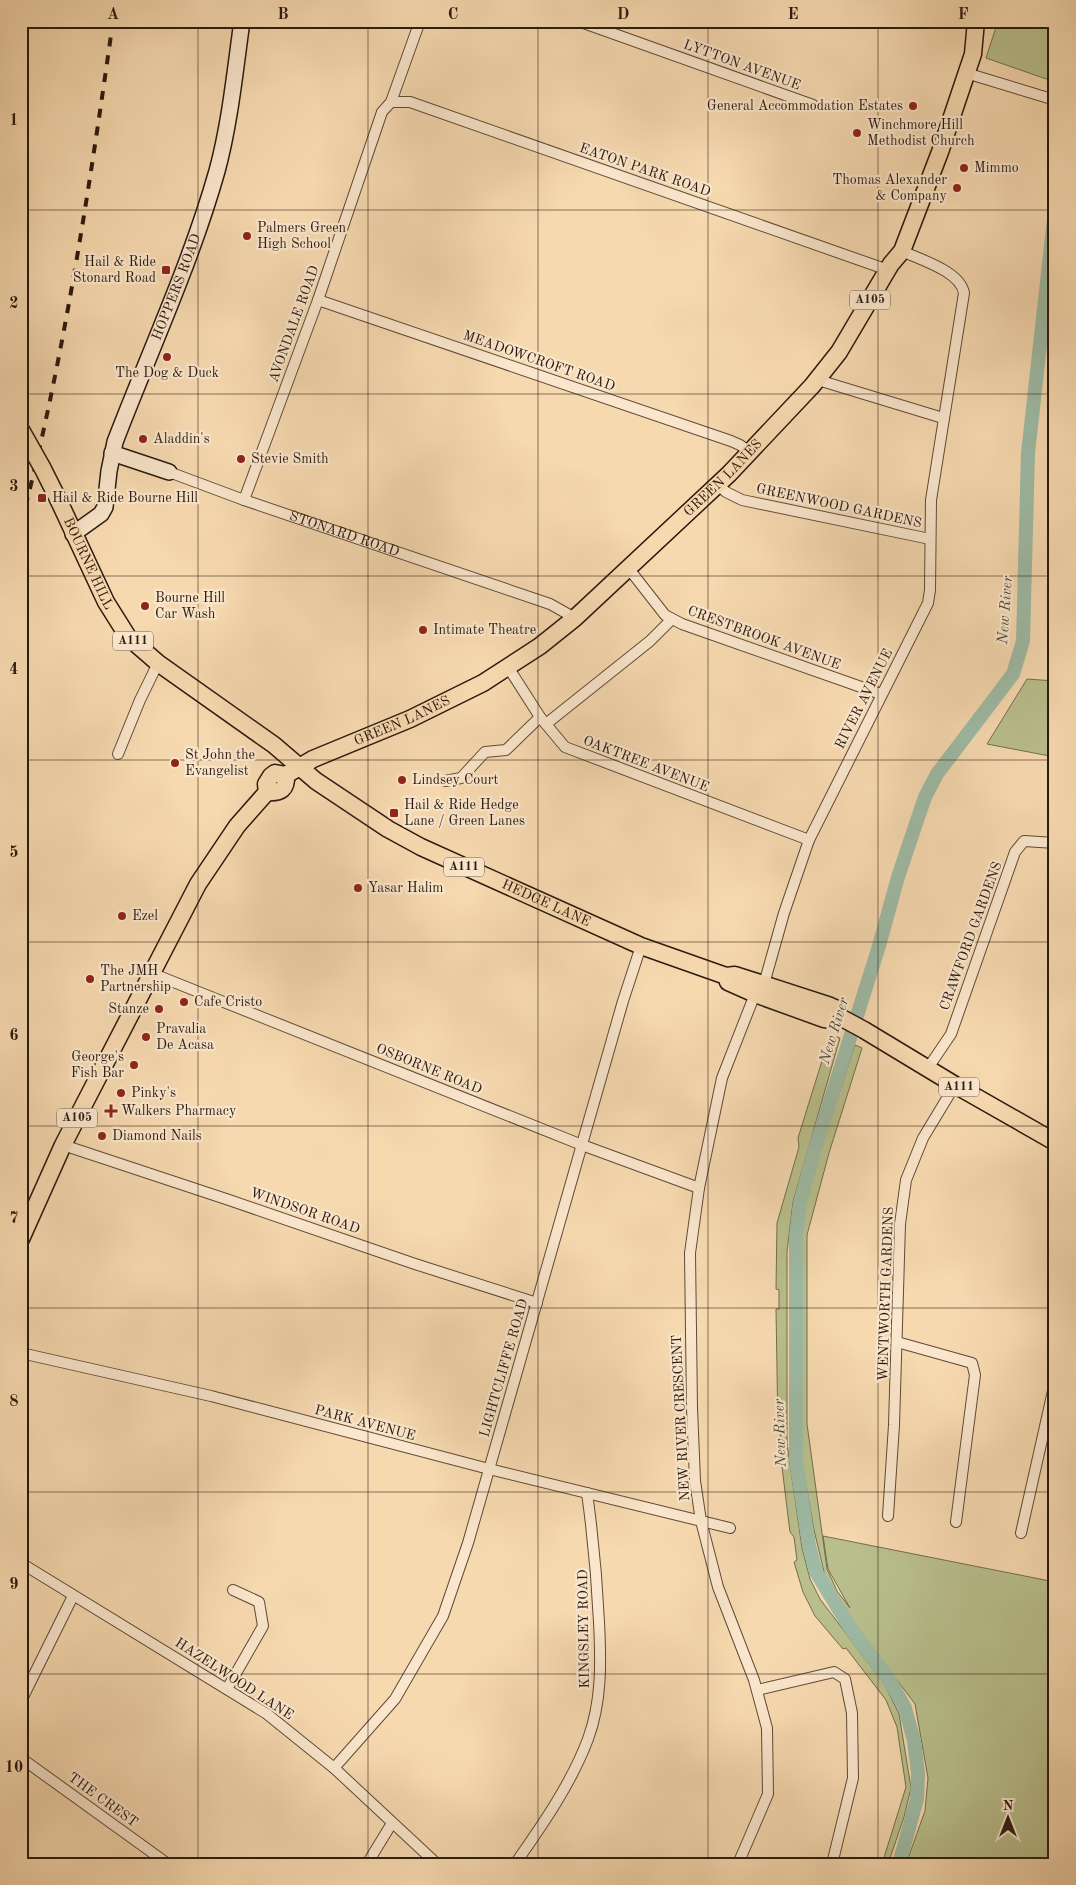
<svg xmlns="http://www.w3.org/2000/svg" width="1076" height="1885" viewBox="0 0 1076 1885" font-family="'Old Standard TT',serif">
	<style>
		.green { fill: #b9c08d; stroke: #726d4e }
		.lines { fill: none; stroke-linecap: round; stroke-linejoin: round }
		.canal { stroke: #9ebba6; stroke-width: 14 }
		.street-casing { stroke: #5e4a37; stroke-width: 12 }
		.secondary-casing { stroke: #2b1a0f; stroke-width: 18 }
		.primary-casing { stroke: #2b1a0f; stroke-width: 19 }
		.street { stroke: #fae6cc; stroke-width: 10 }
		.secondary { stroke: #fae6cc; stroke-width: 15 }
		.primary { stroke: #f7d9b0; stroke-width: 16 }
		.rail { stroke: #2b1a0f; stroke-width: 4; stroke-dasharray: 9 9; stroke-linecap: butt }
		.primary-bridge-casing { stroke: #2b1a0f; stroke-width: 19; stroke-linecap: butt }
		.primary-bridge { stroke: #f7d9b0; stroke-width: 16 }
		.grid { fill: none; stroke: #2b1a0f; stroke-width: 1; stroke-opacity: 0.55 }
		.poi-dot { fill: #8f2418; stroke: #fae6cc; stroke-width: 2 }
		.labels { text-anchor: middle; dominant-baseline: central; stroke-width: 4.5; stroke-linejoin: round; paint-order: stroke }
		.shield { fill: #fae6cc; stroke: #695748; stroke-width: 1 }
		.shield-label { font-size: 12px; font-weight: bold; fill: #2b1a0f }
		.street-label { font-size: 14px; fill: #2b1a0f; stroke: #fae6cc }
		.poi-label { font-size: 14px; fill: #2b1a0f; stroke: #fae6cc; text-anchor: start }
		.water-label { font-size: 15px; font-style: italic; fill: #4e4a3c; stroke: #fae6cc }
		.neatline { fill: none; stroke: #2b1a0f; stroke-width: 2 }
		.grid-label { font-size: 16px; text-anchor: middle; font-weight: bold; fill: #2b1a0f }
	</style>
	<rect width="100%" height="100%" fill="#f7d9b0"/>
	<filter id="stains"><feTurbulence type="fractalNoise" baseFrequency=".004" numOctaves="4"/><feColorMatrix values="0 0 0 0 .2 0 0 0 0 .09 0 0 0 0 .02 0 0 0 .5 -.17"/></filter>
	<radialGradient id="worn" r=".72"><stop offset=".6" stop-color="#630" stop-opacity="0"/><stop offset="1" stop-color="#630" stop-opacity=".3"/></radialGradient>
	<g class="green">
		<polygon points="998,21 1055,21 1055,82 986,58"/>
		<polygon points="1027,679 1055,681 1055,757 987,744"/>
		<polygon points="830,1035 840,1038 793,1202 787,1252 787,1443 802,1548 810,1579 820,1599 885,1685 899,1714 911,1788 904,1817 888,1864 882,1864 906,1787 897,1727 886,1700 846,1648 843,1649 815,1616 803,1592 794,1562 797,1560 794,1537 790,1532 780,1451 782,1451 780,1432 778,1431 776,1309 779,1309 779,1290 776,1289 777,1223 799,1147 798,1138"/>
		<polygon points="855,1045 862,1048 829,1153 807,1235 807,1424 827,1569 837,1591 850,1608 828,1569 823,1536 1055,1582 1055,1864 906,1864 925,1811 928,1778 915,1704 840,1604 825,1576 814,1530 802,1461 800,1290 803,1211 808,1187"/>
	</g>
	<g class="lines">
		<polyline class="canal" points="899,1864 917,1799 918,1773 914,1741 905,1708 890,1681 849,1626 816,1572 809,1545 796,1460 796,1237 800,1203 814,1152 879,946 898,877 925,797 937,774 1013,674 1023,641 1028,453 1055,210"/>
		<g class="street-casing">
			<g id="street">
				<polyline points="578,21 813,105"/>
				<polyline points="966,73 1055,100"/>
				<polyline points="391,102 410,102 888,270"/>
				<polyline points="318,300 731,441 740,445 750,452"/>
				<polyline points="818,380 943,418"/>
				<path id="s1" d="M169,472L244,500L550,604L575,618"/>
				<polyline points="718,485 726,492 742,500 930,539"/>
				<polyline points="244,500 318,300 382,112 391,102 420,21"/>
				<polyline points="629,569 665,615 682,624 881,694"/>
				<polyline points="508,667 540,717 565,747 809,840"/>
				<polyline points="546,724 650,641 672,619"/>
				<polyline points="118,754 140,700 158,663"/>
				<polyline points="445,781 461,778 485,752 506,750 540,717"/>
				<polyline points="151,973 582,1145 699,1188"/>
				<path d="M764,984L784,913L809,840L928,603L930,590L931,500L964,293C960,271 921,260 902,251"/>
				<polyline points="928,1068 951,1034 1015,852 1024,841 1055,843"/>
				<polyline points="63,1145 229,1200 415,1264 537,1303"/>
				<polyline points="897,1342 972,1363 975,1375 956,1522"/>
				<polyline points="21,1353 211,1396 489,1469 730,1528"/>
				<polyline points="888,1516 894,1425 900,1224 906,1180 923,1138 955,1085"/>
				<polyline points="1021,1533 1055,1382"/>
				<polyline points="21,1563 267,1714 334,1768 437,1864"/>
				<polyline points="227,1689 263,1626 259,1602 233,1590"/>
				<polyline points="757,1690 834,1672 845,1679 852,1713 853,1778 832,1864"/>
				<polyline points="21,1701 73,1596"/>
				<polyline points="21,1758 168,1864"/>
				<polyline points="334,1768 395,1699 443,1616 468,1543 623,1001 641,946"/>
				<polyline points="367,1864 392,1823"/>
				<path d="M515,1864C543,1824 571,1784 588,1739C602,1701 601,1662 599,1622C597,1579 593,1536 587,1493"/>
				<polyline points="738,1864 768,1794 767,1728 754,1680 718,1587 701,1521 695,1481 692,1408 690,1253 699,1188 722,1078 755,994"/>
			</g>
		</g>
		<g class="secondary-casing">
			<g id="secondary">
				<polyline points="112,453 169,472"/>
				<path id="s2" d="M73,534L101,514L105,507L109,471L115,442C149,353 191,263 217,171C230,123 235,71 242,21"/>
			</g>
		</g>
		<g class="primary-casing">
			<g id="primary">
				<path id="s3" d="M59,501L106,602L128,637L158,663L274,745L316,781L388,829L421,847L641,946L726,976L735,975L828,1005L837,1009L840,1017"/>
				<path id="s4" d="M267,792L266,784L271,776L275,773L286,775L313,759L410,719L483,683L540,646L575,618L729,474L812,386L839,352L891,264L902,251L940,152L973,54L976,21"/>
				<path d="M267,792C281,793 287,789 286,775"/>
				<polyline points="728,982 755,994 824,1019 833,1020 840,1017 864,1030 955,1085 1055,1142"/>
				<polyline points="21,1239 63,1145 198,884 237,826 267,792"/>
			</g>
		</g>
		<use href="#street" class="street"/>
		<use href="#secondary" class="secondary"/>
		<use href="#primary" class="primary"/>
		<path class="rail" d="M21,524C64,359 89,190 113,21"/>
		<g class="primary-bridge-casing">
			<polyline id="primary-bridge" points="21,430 43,469 59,501"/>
		</g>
		<use href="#primary-bridge" class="primary-bridge"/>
	</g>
	<path class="grid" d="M198,21V1864M368,21V1864M538,21V1864M708,21V1864M878,21V1864M21,210H1055M21,394H1055M21,576H1055M21,760H1055M21,942H1055M21,1126H1055M21,1308H1055M21,1492H1055M21,1674H1055"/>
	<g class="poi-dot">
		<circle cx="913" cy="106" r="5"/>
		<circle cx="857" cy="133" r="5"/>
		<circle cx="964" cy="168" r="5"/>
		<circle cx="957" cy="188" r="5"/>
		<circle cx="247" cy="236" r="5"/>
		<rect x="161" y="265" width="10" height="10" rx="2.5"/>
		<circle cx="167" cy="357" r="5"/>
		<circle cx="143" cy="439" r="5"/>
		<circle cx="241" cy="459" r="5"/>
		<rect x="37" y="493" width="10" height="10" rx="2.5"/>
		<circle cx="145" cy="606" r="5"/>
		<circle cx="423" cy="630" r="5"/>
		<circle cx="175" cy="763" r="5"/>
		<circle cx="402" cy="780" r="5"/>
		<rect x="389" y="808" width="10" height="10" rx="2.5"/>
		<circle cx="358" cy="888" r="5"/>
		<circle cx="122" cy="916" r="5"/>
		<circle cx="90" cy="979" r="5"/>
		<circle cx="184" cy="1002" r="5"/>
		<circle cx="159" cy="1009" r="5"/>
		<circle cx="146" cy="1037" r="5"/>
		<circle cx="134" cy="1065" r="5"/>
		<circle cx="121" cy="1093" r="5"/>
		<path d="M108.5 1103.5h5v5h5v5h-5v5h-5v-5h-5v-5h5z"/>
		<circle cx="102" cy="1136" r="5"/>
	</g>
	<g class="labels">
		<g class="shield">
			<rect x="850" y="290.5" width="40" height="19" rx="4"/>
			<rect x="113" y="631.5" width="40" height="19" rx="4"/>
			<rect x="444" y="857.5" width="40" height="19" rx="4"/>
			<rect x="939" y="1077.5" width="40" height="19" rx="4"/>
			<rect x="57" y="1108.5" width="40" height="19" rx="4"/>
		</g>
		<g class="shield-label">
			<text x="870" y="300">A105</text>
			<text x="133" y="641">A111</text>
			<text x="464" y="867">A111</text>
			<text x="959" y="1087">A111</text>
			<text x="77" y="1118">A105</text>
		</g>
		<g class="street-label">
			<text transform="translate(742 65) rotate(20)">LYTTON AVENUE</text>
			<text transform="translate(645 170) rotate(19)">EATON PARK ROAD</text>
			<text stroke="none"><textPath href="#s2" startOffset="275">HOPPERS ROAD</textPath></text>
			<text transform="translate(294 324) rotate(-70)">AVONDALE ROAD</text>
			<text transform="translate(539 361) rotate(19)">MEADOWCROFT ROAD</text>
			<text stroke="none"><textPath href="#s4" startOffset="568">GREEN LANES</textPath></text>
			<text transform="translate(839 506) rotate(12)">GREENWOOD GARDENS</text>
			<text stroke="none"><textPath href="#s1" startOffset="186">STONARD ROAD</textPath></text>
			<text stroke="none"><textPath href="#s3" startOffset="69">BOURNE HILL</textPath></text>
			<text transform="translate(764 638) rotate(20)">CRESTBROOK AVENUE</text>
			<text transform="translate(864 699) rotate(-63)">RIVER AVENUE</text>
			<text stroke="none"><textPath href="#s4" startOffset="162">GREEN LANES</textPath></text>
			<text transform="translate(646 764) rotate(21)">OAKTREE AVENUE</text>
			<text stroke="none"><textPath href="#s3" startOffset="651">HEDGE LANE</textPath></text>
			<text transform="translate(971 936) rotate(-70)">CRAWFORD GARDENS</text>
			<text transform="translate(429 1069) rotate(22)">OSBORNE ROAD</text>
			<text transform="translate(305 1211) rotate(19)">WINDSOR ROAD</text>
			<text transform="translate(886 1294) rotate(-88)">WENTWORTH GARDENS</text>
			<text transform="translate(504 1368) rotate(-74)">LIGHTCLIFFE ROAD</text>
			<text transform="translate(681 1418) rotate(-93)">NEW RIVER CRESCENT</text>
			<text transform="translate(365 1423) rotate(15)">PARK AVENUE</text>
			<text transform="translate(584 1629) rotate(-91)">KINGSLEY ROAD</text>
			<text transform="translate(234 1679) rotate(33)">HAZELWOOD LANE</text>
			<text transform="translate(103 1800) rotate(36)">THE CREST</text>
		</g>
		<g class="poi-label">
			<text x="903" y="106" text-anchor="end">General Accommodation Estates</text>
			<text x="867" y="125">Winchmore Hill<tspan x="867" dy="16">Methodist Church</tspan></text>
			<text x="974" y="168">Mimmo</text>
			<text x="947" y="180" text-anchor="end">Thomas Alexander<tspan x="947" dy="16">&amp; Company</tspan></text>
			<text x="257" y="228">Palmers Green<tspan x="257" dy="16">High School</tspan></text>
			<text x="156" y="262" text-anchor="end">Hail &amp; Ride<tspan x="156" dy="16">Stonard Road</tspan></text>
			<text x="167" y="373" text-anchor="middle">The Dog &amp; Duck</text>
			<text x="153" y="439">Aladdin's</text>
			<text x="251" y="459">Stevie Smith</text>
			<text x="52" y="498">Hail &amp; Ride Bourne Hill</text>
			<text x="155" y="598">Bourne Hill<tspan x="155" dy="16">Car Wash</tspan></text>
			<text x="433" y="630">Intimate Theatre</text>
			<text x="185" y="755">St John the<tspan x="185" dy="16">Evangelist</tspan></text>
			<text x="412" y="780">Lindsey Court</text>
			<text x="404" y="805">Hail &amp; Ride Hedge<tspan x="404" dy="16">Lane / Green Lanes</tspan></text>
			<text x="368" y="888">Yasar Halim</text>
			<text x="132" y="916">Ezel</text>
			<text x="100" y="971">The JMH<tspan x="100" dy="16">Partnership</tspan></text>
			<text x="194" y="1002">Cafe Cristo</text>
			<text x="149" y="1009" text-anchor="end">Stanze</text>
			<text x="156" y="1029">Pravalia<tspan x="156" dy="16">De Acasa</tspan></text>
			<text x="124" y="1057" text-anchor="end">George's<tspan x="124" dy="16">Fish Bar</tspan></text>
			<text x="131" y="1093">Pinky's</text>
			<text x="121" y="1111">Walkers Pharmacy</text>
			<text x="112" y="1136">Diamond Nails</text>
		</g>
		<g class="water-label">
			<text transform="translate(1006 610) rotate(-86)">New River</text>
			<text transform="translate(835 1031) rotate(-73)">New River</text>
			<text transform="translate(781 1433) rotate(-92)">New River</text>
		</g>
	</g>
	<rect width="1076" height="1885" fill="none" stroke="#f7d9b0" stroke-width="55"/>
	<g transform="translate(1008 1818)" stroke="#fae6cc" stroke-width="4" paint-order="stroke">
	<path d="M0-4L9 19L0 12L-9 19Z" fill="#2b1a0f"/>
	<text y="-8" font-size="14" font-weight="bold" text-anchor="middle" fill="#2b1a0f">N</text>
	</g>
	<rect x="28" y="28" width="1020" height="1830" class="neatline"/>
	<g class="grid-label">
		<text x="113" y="19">A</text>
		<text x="283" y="19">B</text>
		<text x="453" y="19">C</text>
		<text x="623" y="19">D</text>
		<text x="793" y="19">E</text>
		<text x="963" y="19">F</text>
		<text x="14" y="125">1</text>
		<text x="14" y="308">2</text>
		<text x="14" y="491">3</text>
		<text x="14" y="674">4</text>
		<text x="14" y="857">5</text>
		<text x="14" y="1040">6</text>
		<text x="14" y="1223">7</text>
		<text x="14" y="1406">8</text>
		<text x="14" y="1589">9</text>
		<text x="14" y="1772">10</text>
	</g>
	<rect width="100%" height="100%" filter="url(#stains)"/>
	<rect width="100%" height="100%" fill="url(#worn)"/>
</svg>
